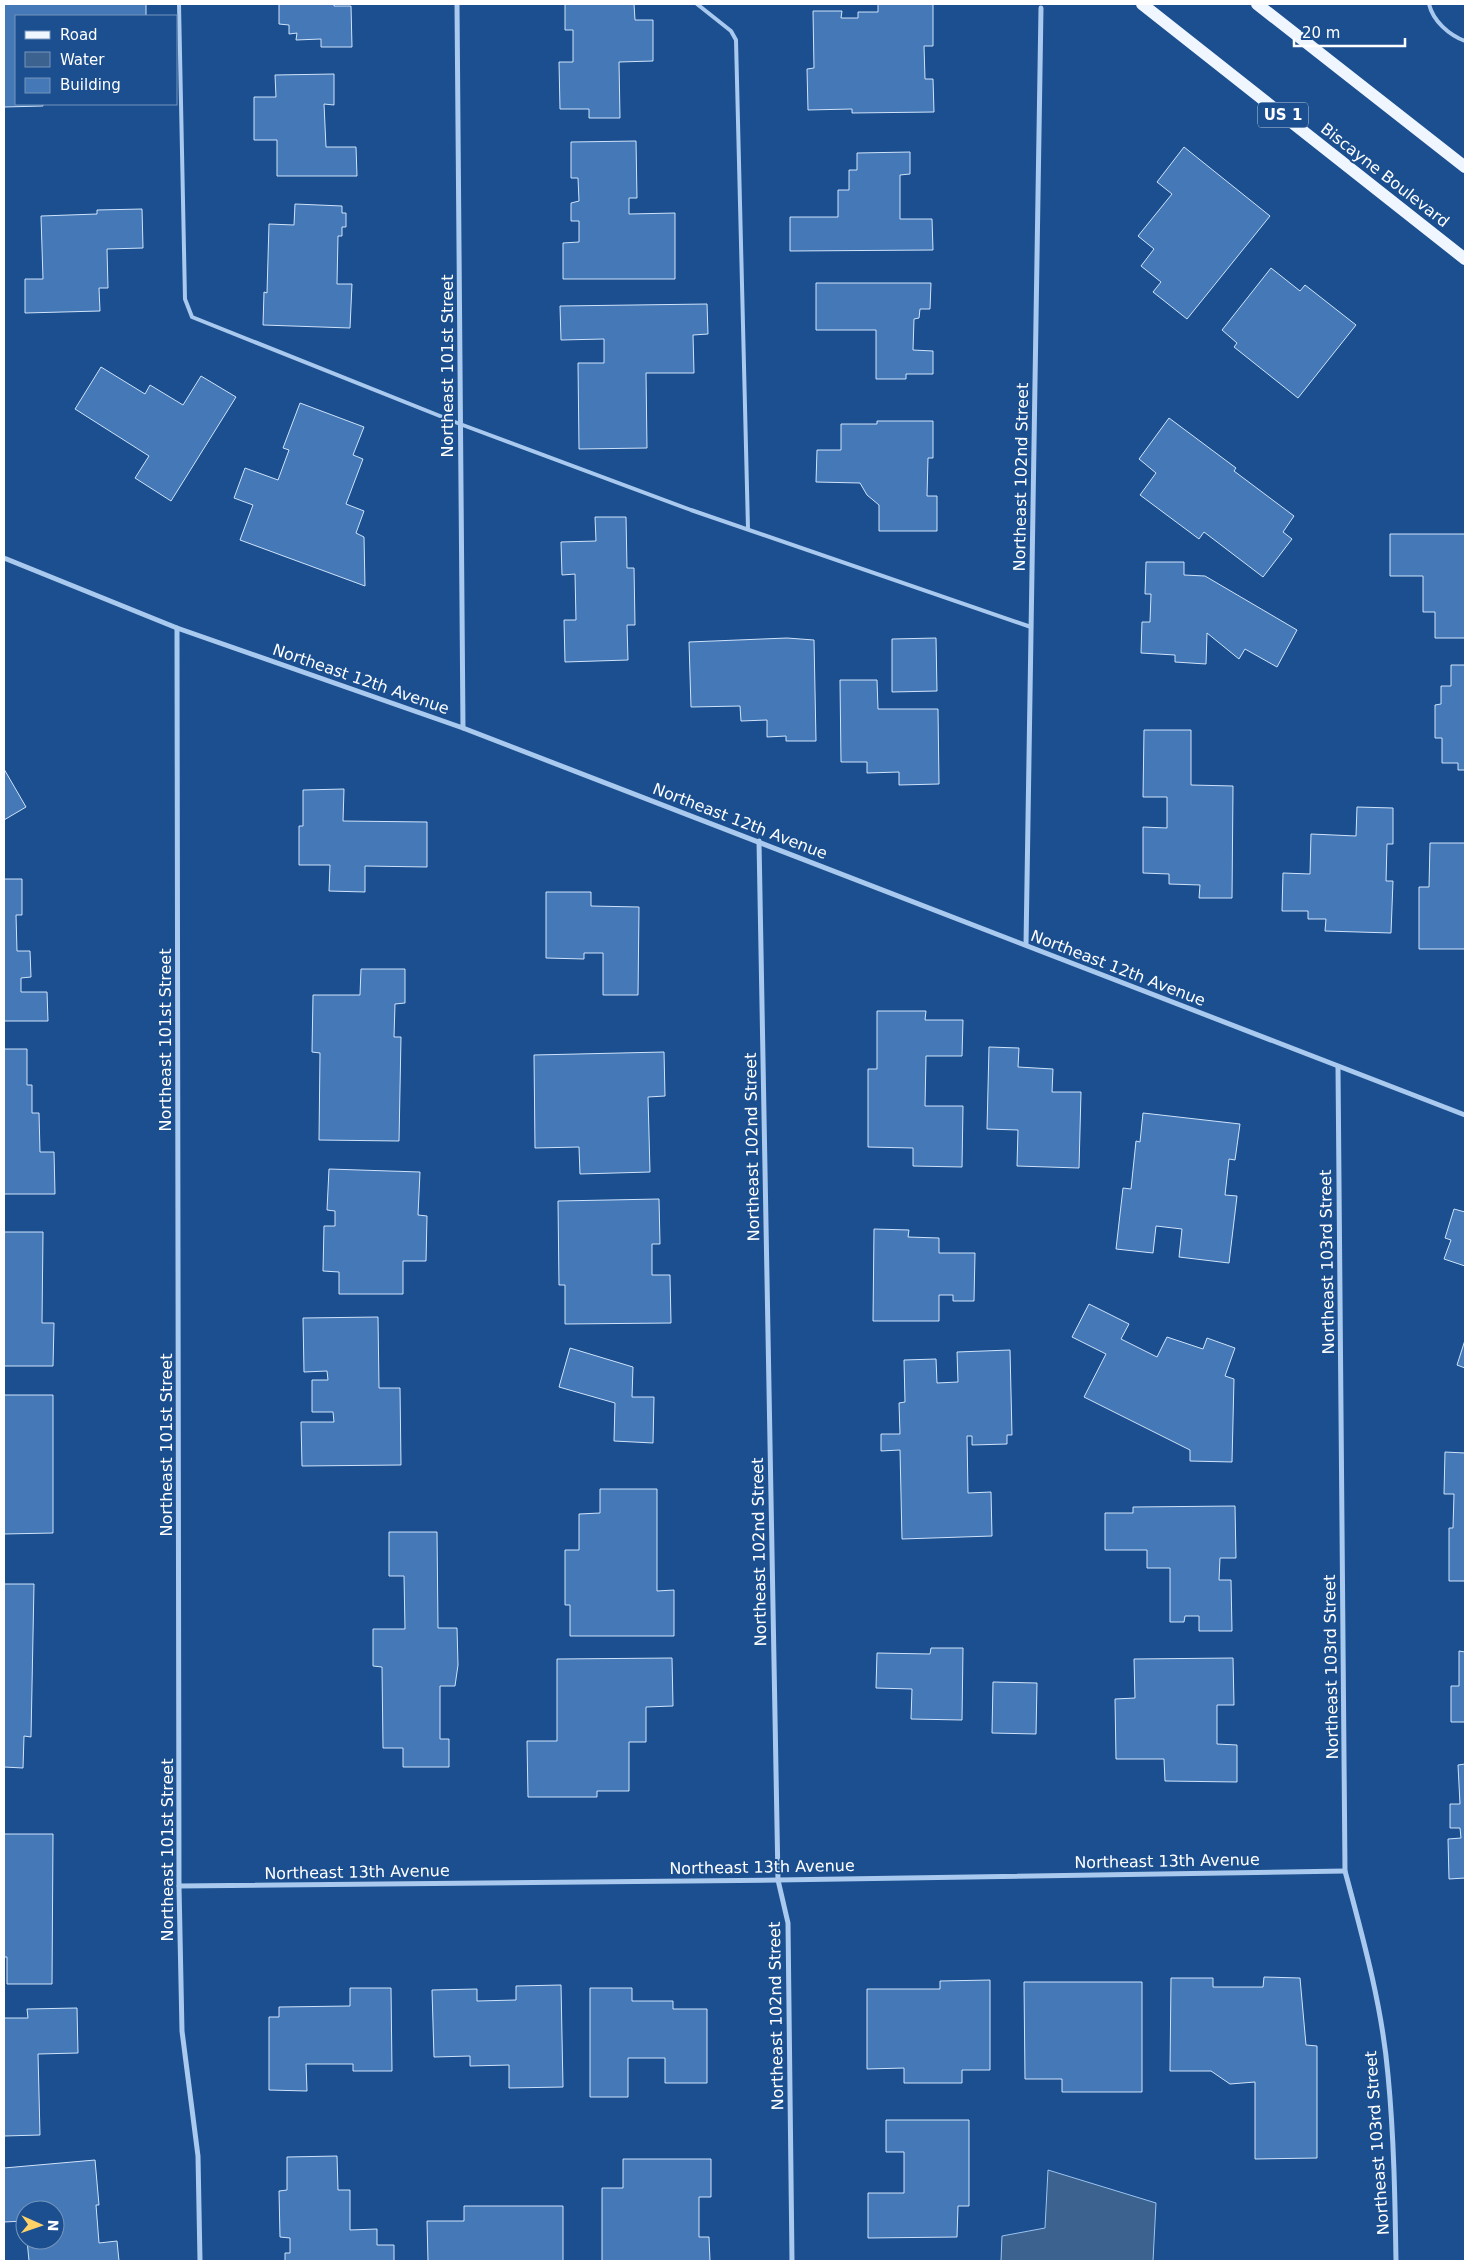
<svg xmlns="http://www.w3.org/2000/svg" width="1469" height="2265" viewBox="0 0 1469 2265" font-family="'DejaVu Sans',sans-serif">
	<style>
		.water { fill: #3c6290; stroke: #9cc4f0 }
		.building { fill: #4478b7; stroke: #cfe3fa }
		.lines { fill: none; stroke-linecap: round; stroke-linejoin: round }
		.service { stroke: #a9c9ee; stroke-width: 4 }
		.minor { stroke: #a9c9ee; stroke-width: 5 }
		.primary { stroke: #f0f6ff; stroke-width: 12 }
		.labels { text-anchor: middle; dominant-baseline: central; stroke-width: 4; stroke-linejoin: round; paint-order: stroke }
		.shield { fill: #1b4f8f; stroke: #bbcadd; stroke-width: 1 }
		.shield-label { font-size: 15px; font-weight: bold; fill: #fff }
		.street-label { font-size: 16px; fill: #fff; stroke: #1b4f8f }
	</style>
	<rect width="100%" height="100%" fill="#1b4f8f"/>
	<polygon class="water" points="1048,2170 1156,2203 1153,2261 1001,2261 1002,2236 1045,2228"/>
	<g class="building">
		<polygon points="4,4 146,4 146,16 16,16 16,104 43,104 43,106 4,107"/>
		<polygon points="279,4 334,4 334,6 351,6 352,47 321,47 321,39 296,40 297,33 289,34 289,25 279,24"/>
		<polygon points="565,4 634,4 635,20 653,20 653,61 619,62 620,118 589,118 589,109 560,109 559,62 573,62 573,30 565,30"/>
		<polygon points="878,4 933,4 933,46 924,46 925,79 933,79 934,112 852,113 852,109 808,110 807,69 814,68 813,11 842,11 841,18 858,18 858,12 878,12"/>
		<polygon points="334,74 334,105 324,104 326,147 356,147 357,176 277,176 277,140 254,140 254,97 276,97 275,75"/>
		<polygon points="636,141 637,198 629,198 629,214 675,213 675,279 563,279 563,243 579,242 579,221 571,221 571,203 579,201 578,178 571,178 571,142"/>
		<polygon points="1184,147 1270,216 1187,319 1153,292 1161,282 1141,266 1154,249 1138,236 1172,194 1157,182"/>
		<polygon points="910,152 910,174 900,175 900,219 932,219 933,250 790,251 790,217 838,217 838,190 849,190 849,170 857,170 857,153"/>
		<polygon points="295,204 342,206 342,213 346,213 346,227 342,227 342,236 338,236 337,284 352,284 350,328 263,325 264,292 267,293 269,224 294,225"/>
		<polygon points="142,209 143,248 107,249 108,288 99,288 100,311 25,313 25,279 43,279 41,216 97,214 97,210"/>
		<polygon points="1271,268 1300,291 1305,285 1356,325 1298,398 1234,347 1237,343 1222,330"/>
		<polygon points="816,283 931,283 930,309 920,309 919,318 914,319 913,350 933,351 933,374 906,374 906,379 876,379 876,330 816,330"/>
		<polygon points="707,304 708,334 693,335 694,373 646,373 647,448 579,449 578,363 604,363 604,339 561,340 560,306"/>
		<polygon points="101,367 145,394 150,385 183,405 201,376 236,397 171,501 135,478 149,456 75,409"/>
		<polygon points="300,403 364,427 353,455 363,459 346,504 364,511 356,533 364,537 365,586 240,540 253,505 234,498 245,468 278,480 289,450 283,448"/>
		<polygon points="1169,418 1236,468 1234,471 1294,516 1283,532 1292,539 1263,577 1204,532 1199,539 1140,495 1156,473 1139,459"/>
		<polygon points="877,421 933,421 933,458 928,458 927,496 937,496 937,531 879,531 879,505 867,495 860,483 816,482 817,450 841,450 841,424 877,424"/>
		<polygon points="595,517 626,517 627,568 634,568 635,625 627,625 628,660 565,662 564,620 576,620 575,574 562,575 561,542 596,541"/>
		<polygon points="1390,534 1465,534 1465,638 1435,638 1435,612 1423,612 1423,576 1390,576"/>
		<polygon points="1146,562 1184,562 1184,575 1205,576 1297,630 1277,667 1245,649 1239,659 1207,633 1206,664 1175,662 1175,655 1141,653 1142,622 1150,622 1151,594 1145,594"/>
		<polygon points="787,638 814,640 816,741 786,741 786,736 767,737 767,720 741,721 740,706 691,707 689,642"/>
		<polygon points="936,638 937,691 892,692 892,639"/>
		<polygon points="1451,665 1465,665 1465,770 1458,770 1458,763 1442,763 1442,738 1435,738 1435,705 1441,704 1441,686 1451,686"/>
		<polygon points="840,680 877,680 878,709 938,709 939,784 899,785 899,772 867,773 867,762 841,762"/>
		<polygon points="1144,730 1191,730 1191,785 1233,786 1232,898 1199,898 1200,885 1169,884 1169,874 1143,873 1143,827 1167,828 1167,797 1143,797"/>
		<polygon points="4,769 26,807 4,820"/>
		<polygon points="344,789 343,821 427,822 427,867 365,866 365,892 329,891 330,865 299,865 299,826 303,826 303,790"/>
		<polygon points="1357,807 1393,808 1393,844 1387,844 1386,881 1393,881 1391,933 1325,931 1326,919 1308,919 1308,911 1282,911 1283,873 1310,874 1311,834 1356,836"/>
		<polygon points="1430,843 1465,843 1465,949 1419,949 1419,887 1429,887"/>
		<polygon points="4,879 22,879 22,915 16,915 17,951 30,951 31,977 21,978 21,992 47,992 48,1021 4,1021"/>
		<polygon points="546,892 591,892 591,906 639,907 638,995 603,995 603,953 584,953 584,959 546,958"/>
		<polygon points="361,969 405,969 405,1003 395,1004 394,1037 401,1037 399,1141 319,1140 320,1053 312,1052 313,995 360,995"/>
		<polygon points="877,1011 926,1011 925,1020 963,1020 962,1056 926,1056 925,1106 963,1106 962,1167 913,1166 913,1148 868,1147 868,1069 877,1069"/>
		<polygon points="989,1047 1019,1048 1018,1067 1053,1069 1052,1092 1081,1092 1079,1168 1017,1166 1018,1130 987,1129"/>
		<polygon points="4,1049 27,1049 27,1085 32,1085 32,1113 39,1113 40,1152 54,1152 55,1194 4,1194"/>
		<polygon points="664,1052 665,1096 648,1097 650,1172 580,1174 579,1147 535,1148 534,1055"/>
		<polygon points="1143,1113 1240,1124 1235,1160 1229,1159 1225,1195 1237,1196 1229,1263 1179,1257 1182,1229 1156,1226 1153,1253 1116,1249 1123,1188 1131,1189 1136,1141 1140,1142"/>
		<polygon points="329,1169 420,1172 418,1215 427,1216 426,1261 403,1261 403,1294 339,1294 339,1272 323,1271 324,1226 335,1226 335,1211 327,1210"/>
		<polygon points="659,1199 660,1244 652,1244 652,1275 670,1275 671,1323 565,1324 565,1285 559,1285 558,1201"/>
		<polygon points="1454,1209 1465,1212 1465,1266 1444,1259 1451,1240 1445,1238"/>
		<polygon points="874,1229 909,1230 908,1237 939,1238 939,1253 975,1253 974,1301 953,1301 953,1295 939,1295 939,1321 873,1321"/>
		<polygon points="4,1232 43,1232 42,1323 54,1323 53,1366 4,1366"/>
		<polygon points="1089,1304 1129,1324 1121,1339 1157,1357 1167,1337 1203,1349 1207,1338 1235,1348 1225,1376 1234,1379 1232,1462 1190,1461 1190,1450 1084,1397 1106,1354 1072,1337"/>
		<polygon points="378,1317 379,1388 400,1388 401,1465 302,1466 301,1422 334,1422 333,1412 312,1412 312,1380 328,1380 327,1371 304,1372 303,1318"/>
		<polygon points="1465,1340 1465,1368 1457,1365"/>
		<polygon points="570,1348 633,1367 632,1397 654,1397 653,1443 614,1441 615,1403 559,1387"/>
		<polygon points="1010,1350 1012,1435 1007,1435 1007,1444 972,1445 972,1436 967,1436 968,1493 991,1492 992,1536 902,1539 900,1450 881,1451 881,1434 900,1434 899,1403 905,1402 904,1360 936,1359 937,1383 958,1382 957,1352"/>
		<polygon points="4,1395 53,1395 53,1533 4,1534"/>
		<polygon points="1445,1452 1465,1453 1465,1581 1449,1581 1449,1528 1453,1528 1454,1494 1444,1494"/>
		<polygon points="600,1489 657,1489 657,1591 674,1590 674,1636 570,1636 570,1605 565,1605 565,1550 579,1550 579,1514 600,1513"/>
		<polygon points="1235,1506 1236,1558 1220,1558 1219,1580 1231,1580 1232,1631 1199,1631 1199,1616 1185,1616 1184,1622 1170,1622 1170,1568 1147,1568 1147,1550 1105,1550 1105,1513 1133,1513 1133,1507"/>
		<polygon points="389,1532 437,1532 438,1628 457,1628 458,1665 455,1686 440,1686 440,1739 449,1739 449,1767 403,1767 403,1748 383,1748 382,1667 373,1666 373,1629 405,1629 404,1576 389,1576"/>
		<polygon points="4,1584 34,1584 31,1737 24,1736 23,1768 4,1767"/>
		<polygon points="931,1648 963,1648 962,1720 911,1719 912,1689 876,1688 877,1653 930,1654"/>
		<polygon points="1459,1651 1465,1652 1465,1722 1451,1722 1451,1686 1459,1686"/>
		<polygon points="672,1658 673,1706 646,1707 646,1742 629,1742 629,1791 597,1791 597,1797 528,1797 527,1741 557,1741 557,1659"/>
		<polygon points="1233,1658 1234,1705 1217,1705 1217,1744 1237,1745 1237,1782 1165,1781 1164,1759 1116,1759 1115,1699 1135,1698 1134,1659"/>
		<polygon points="993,1682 1037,1683 1036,1734 992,1733"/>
		<polygon points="1465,1764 1465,1878 1449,1879 1448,1839 1461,1838 1460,1828 1450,1828 1450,1804 1460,1804 1458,1765"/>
		<polygon points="4,1834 53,1834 52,1984 7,1984 7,1957 4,1957"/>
		<polygon points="1264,1977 1300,1978 1306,2045 1317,2046 1317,2158 1255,2159 1255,2082 1230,2084 1211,2071 1170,2071 1171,1978 1213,1978 1213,1987 1263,1987"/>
		<polygon points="990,1980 990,2070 962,2070 962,2083 904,2083 904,2068 867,2069 867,1989 940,1989 940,1981"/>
		<polygon points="1024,1982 1142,1982 1142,2092 1062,2092 1062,2079 1025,2079"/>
		<polygon points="561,1985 563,2087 509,2088 509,2065 470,2066 470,2056 434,2057 432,1990 477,1989 477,2001 516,2000 516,1986"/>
		<polygon points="350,1988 391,1988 392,2071 353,2071 353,2064 306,2064 307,2091 269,2090 269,2017 279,2017 279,2007 350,2006"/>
		<polygon points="590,1988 632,1988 632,2001 673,2001 673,2009 707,2009 707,2083 665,2083 665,2058 628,2058 628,2097 590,2097"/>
		<polygon points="77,2008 78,2053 38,2054 40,2135 4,2136 4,2018 28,2018 27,2009"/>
		<polygon points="886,2120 969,2120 969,2206 958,2206 957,2237 868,2238 868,2193 904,2193 904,2152 886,2152"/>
		<polygon points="337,2156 338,2190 350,2190 350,2230 377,2229 377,2245 394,2245 394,2261 285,2261 285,2253 290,2253 290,2238 280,2237 279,2191 287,2190 287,2157"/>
		<polygon points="623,2159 711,2159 711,2197 699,2197 699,2237 709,2237 710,2261 602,2261 602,2188 623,2188"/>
		<polygon points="95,2160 99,2205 96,2205 99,2243 117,2241 119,2261 29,2261 27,2240 55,2240 55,2210 25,2210 25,2221 4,2222 4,2168"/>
		<polygon points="464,2206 563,2206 563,2261 428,2261 427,2221 464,2221"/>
	</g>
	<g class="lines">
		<g class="service">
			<polyline points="179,4 185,299 192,317 460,424 691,510 1031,627"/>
			<polyline points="697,4 731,31 736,40 748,529"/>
			<path d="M1429,4C1433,21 1449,35 1465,41"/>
		</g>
		<g class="minor">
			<polyline points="457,4 463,728"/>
			<polyline points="4,558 177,628 463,728 1465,1115"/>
			<polyline points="177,628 179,1886 182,2031 198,2156 200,2261"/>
			<polyline points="759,841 778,1880 788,1923 792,2261"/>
			<polyline points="1026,945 1041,8"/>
			<path d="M1338,1067L1345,1871C1363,1938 1382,2006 1388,2075C1394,2137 1395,2199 1396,2261"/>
			<polyline points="179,1886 778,1880 1345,1871"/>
		</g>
		<g class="primary">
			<polyline points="1142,4 1465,259"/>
			<polyline points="1257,4 1465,167"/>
		</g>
	</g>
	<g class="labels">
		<rect class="shield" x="1258" y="102.5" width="50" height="25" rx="4"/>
		<g class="shield-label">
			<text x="1283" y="115">US 1</text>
		</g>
		<g class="street-label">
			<text transform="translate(1385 175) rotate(38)">Biscayne Boulevard</text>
			<text transform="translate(447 366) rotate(-90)">Northeast 101st Street</text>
			<text transform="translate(1021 477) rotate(-89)">Northeast 102nd Street</text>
			<text transform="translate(361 679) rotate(19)">Northeast 12th Avenue</text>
			<text transform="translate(740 821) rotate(21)">Northeast 12th Avenue</text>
			<text transform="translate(1118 968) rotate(21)">Northeast 12th Avenue</text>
			<text transform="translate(165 1040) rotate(-90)">Northeast 101st Street</text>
			<text transform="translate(752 1147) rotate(-91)">Northeast 102nd Street</text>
			<text transform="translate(1327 1262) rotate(-91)">Northeast 103rd Street</text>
			<text transform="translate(166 1445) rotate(-90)">Northeast 101st Street</text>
			<text transform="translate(759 1552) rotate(-91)">Northeast 102nd Street</text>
			<text transform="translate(1331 1667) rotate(-91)">Northeast 103rd Street</text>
			<text transform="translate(167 1850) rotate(-90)">Northeast 101st Street</text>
			<text transform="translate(1167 1861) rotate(-1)">Northeast 13th Avenue</text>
			<text transform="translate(762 1867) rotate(-1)">Northeast 13th Avenue</text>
			<text transform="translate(357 1872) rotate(-1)">Northeast 13th Avenue</text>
			<text transform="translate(776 2016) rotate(-91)">Northeast 102nd Street</text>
			<text transform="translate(1377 2143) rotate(-94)">Northeast 103rd Street</text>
		</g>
	</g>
	<rect width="1469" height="2265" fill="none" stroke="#ffffff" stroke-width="10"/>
	<rect x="15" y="15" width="162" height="90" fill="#1b4f8f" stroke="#7695bc"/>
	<rect x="25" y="31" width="25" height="8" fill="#f0f6ff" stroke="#7695bc"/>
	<text x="60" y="40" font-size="15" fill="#ffffff">Road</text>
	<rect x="25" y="52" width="25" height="15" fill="#3c6290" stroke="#7695bc"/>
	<text x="60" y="65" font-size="15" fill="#ffffff">Water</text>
	<rect x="25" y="78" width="25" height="15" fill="#4478b7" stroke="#7695bc"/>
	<text x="60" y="90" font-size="15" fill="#ffffff">Building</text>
	<g transform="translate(40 2225) rotate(92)"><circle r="24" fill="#1b4f8f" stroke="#7695bc"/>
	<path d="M0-4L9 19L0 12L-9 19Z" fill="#ffd166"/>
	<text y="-8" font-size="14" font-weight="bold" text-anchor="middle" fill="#ffffff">N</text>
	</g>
	<path d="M1294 38v8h111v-8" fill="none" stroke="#ffffff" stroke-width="2.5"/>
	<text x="1302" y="38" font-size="15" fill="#ffffff" stroke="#1b4f8f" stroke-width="4" paint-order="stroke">20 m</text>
</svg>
